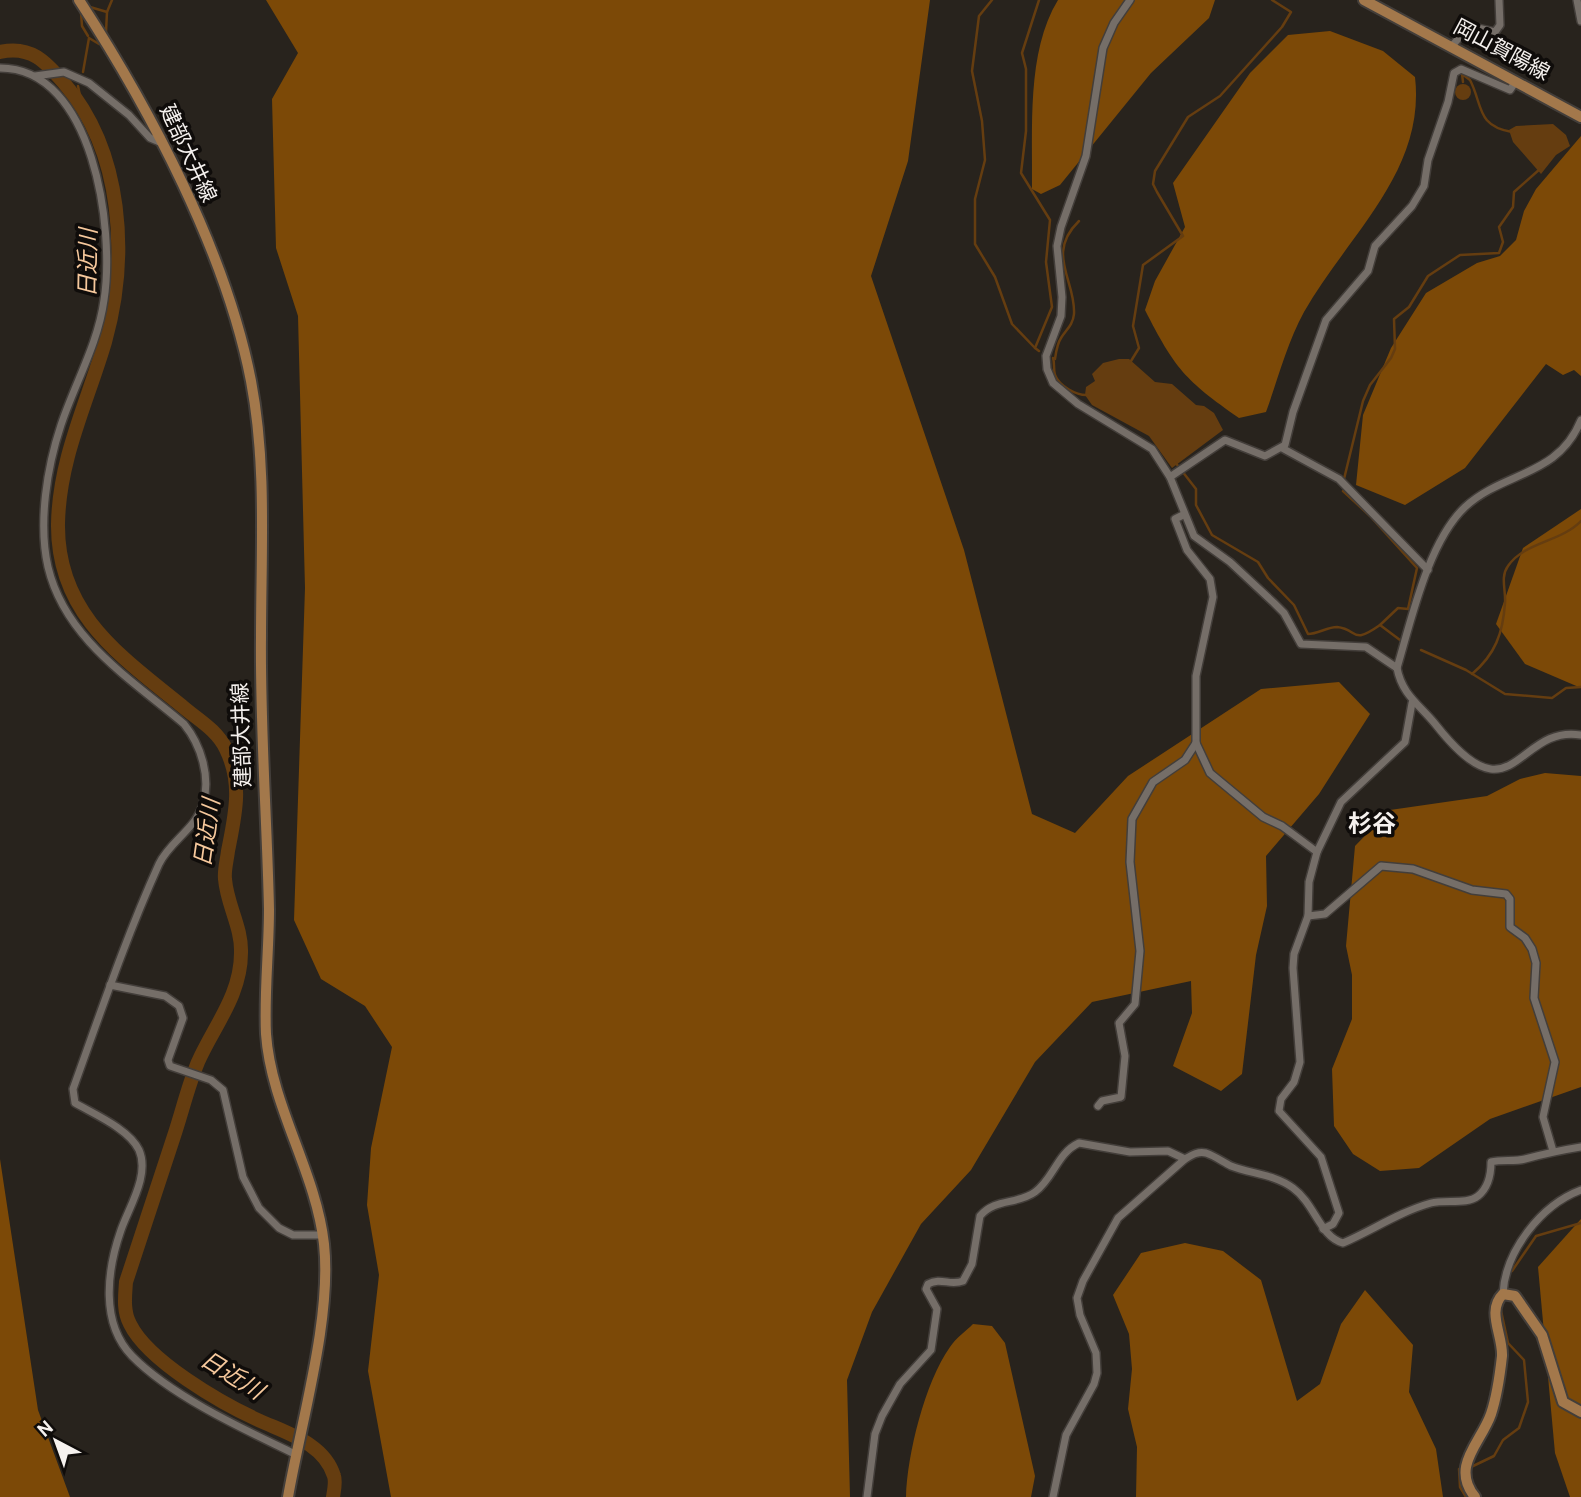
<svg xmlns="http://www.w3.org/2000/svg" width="1581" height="1497" viewBox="0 0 1581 1497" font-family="Overpass,'Noto Sans JP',sans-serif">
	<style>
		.forest { fill: #7c4907 }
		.water { fill: #653d10 }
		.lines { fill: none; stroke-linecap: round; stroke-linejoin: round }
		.stream { stroke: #653d10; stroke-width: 2.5 }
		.river { stroke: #653d10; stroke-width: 14 }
		.street-casing { stroke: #433e3a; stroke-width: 10 }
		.primary-casing { stroke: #433e3a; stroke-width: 14 }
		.street { stroke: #756e68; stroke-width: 7 }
		.primary { stroke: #a3784b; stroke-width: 10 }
		.labels { text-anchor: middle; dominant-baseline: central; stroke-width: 7; stroke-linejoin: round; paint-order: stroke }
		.street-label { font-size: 21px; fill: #f5f1ee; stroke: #0f0c0a }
		.water-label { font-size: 23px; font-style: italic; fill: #f6c89c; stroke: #0f0c0a }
		.quarter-label { font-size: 24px; font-weight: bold; fill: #f5f1ee; stroke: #0f0c0a }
	</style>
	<rect width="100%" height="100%" fill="#28231d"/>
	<g class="forest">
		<polygon points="266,0 930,0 908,161 871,276 964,550 1032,814 1075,833 1128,776 1261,689 1339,682 1370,714 1319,794 1266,856 1267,906 1256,955 1242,1074 1221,1091 1173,1066 1192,1013 1191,981 1092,1002 1035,1062 971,1170 921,1224 872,1312 847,1380 850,1497 391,1497 368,1371 379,1275 367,1205 371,1148 392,1047 365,1006 321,979 294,920 305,588 298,316 276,248 272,99 298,53"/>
		<path d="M1058,0H1215L1209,18L1151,73L1060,185L1041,194L1032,189C1033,130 1026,52 1058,0Z"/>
		<path d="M1330,31L1383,51L1415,77C1426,172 1347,236 1304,312C1287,343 1278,379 1266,412L1239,418C1185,380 1175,369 1145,310L1155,281L1185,227L1173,183L1250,73L1288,35Z"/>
		<polygon points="1581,136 1581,376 1574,370 1563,375 1546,364 1465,468 1405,505 1356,485 1363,415 1391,348 1426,293 1477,263 1500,256 1516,240 1524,211 1536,189"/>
		<polygon points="1581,509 1581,688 1525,664 1496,624 1523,548"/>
		<polygon points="1545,773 1581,776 1581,1087 1490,1119 1419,1168 1380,1171 1353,1154 1334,1126 1332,1069 1352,1019 1352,975 1346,946 1355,846 1390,810 1487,796 1520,779"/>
		<polygon points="0,1159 38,1410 70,1497 0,1497"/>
		<polygon points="1581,1219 1581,1497 1570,1497 1555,1453 1538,1267"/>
		<polygon points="1185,1243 1223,1251 1261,1280 1297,1401 1320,1384 1341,1324 1365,1290 1413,1345 1409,1392 1436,1449 1443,1497 1136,1497 1137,1447 1128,1409 1132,1369 1129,1334 1113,1295 1141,1253"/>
		<path d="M973,1324L992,1326L1005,1343L1035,1476L1031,1497H906C907,1455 925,1382 950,1347C956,1338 966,1331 973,1324Z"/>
	</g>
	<g class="water">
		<circle cx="1463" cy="92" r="8"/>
		<polygon points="1553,124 1566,135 1570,146 1556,155 1541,174 1513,142 1509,130 1516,126"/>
		<polygon points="1119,359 1129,359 1155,382 1172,384 1196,405 1204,406 1214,413 1223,430 1172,468 1149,436 1092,405 1085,395 1086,387 1095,381 1092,374 1103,363"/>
	</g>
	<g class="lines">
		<g class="stream">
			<polyline points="992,0 979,16 972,71 982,121 985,160 975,199 975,244 995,277 1012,324 1035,348"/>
			<polyline points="1039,0 1022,53 1026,69 1026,131 1021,173 1050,220 1046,262 1052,307 1035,348 1039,351"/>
			<polyline points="90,7 107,12"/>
			<polyline points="81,13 82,26 88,36"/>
			<polyline points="106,32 107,12 112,0"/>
			<polyline points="83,72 89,38 99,44"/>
			<path d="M1463,82L1462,74L1470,80C1483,105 1476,126 1512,132"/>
			<polyline points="78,86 82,106"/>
			<path d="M1053,358C1055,363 1053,368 1055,375C1059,386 1077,396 1088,395"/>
			<path d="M1055,359C1056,352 1057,344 1061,338C1066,330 1073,325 1074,314C1076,280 1045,254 1079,221"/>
			<polyline points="1131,361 1139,348 1133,326 1143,265 1183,236 1157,192 1153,184 1155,171 1188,117 1220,96 1282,27 1291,12 1272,0"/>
			<path d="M1175,462L1196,489V505L1212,535L1258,562L1268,578L1294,605L1308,634C1318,634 1327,627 1337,627C1359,629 1350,646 1380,625L1400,640"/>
			<polyline points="1344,479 1363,401 1370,385 1391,358 1395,349 1394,319 1409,307 1428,276 1460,255 1499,253 1503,242 1499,227 1513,207 1514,192 1540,169"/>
			<polyline points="1343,491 1370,516 1417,568 1408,609 1398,608 1380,625"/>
			<polyline points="1421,650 1466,670 1505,694 1552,698 1566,688 1581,687"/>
			<path d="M1472,674C1495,655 1503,633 1505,603C1506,590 1500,577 1508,566C1524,542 1561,542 1581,521"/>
			<polyline points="1512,1271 1536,1236 1581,1223"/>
			<polyline points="1471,1467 1494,1456 1503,1440 1519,1428 1528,1402 1524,1360 1508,1343 1500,1306"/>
			<polyline points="1464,1468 1459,1469 1460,1487 1466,1497"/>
		</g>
		<path class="river" d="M0,52C31,45 46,62 64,83C123,152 129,257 105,342C87,403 59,459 58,524C57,613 119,655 182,706C198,720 216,729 226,749C243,784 235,815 228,851C227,860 224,870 225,879C227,905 242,927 241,953C241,995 214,1026 198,1062C188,1086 182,1112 174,1136C158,1184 142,1233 126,1282C125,1296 123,1311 130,1324C148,1361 221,1403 258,1420C286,1433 324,1443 334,1476C336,1482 334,1491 333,1497"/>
		<g class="street-casing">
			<g id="street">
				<polyline points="1130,0 1114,23 1103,48 1086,156 1061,227 1057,246 1062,297 1061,316 1046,356 1047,369 1053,383 1078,404 1152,449 1170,477 1194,536 1230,562 1274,603 1284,613 1301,644 1366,647 1397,668"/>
				<polyline points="1577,0 1581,21"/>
				<polyline points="1452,46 1469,26 1495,32 1500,25 1499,0"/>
				<path d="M0,68C94,68 115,230 104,300C98,344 75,383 61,425C47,467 38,523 48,567C65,639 131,679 184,724C201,745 211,777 203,804C196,829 170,841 159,864C126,937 100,1014 73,1089L75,1103C94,1114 129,1129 139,1150C150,1175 129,1207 121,1230C107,1270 100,1323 132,1356C171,1396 245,1430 295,1454"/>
				<polyline points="35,76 64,72 89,83 129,115 150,138 162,143"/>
				<path d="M1581,420C1558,477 1504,471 1465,507C1428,542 1411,621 1397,668C1402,695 1420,705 1436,725C1514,824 1516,724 1581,735"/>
				<polyline points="1282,448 1339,479 1428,570"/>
				<polyline points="1170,477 1225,440 1265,456 1285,445 1293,412 1326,320 1368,271 1375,246 1412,206 1424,186 1428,160 1448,102 1454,73 1461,69 1510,90 1516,81"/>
				<polyline points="1183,515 1175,519 1187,550 1210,579 1213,597 1196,676 1196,743 1210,773 1263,817 1282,826 1317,852"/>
				<polyline points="1308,916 1325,914 1381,866 1413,869 1472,890 1506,894 1510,899 1510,927 1525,938 1532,949 1536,963 1534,998 1555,1062 1543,1117 1553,1151"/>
				<polyline points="110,985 165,996 179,1006 183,1018 168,1060 170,1066 211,1080 223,1090 243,1177 259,1208 279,1228 293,1235 322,1235"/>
				<polyline points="1098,1106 1102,1101 1121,1097 1125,1056 1119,1023 1135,1004 1140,951 1130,862 1132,819 1153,782 1185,760 1196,743"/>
				<polyline points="1323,1229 1333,1224 1339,1213 1321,1157 1279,1111 1281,1099 1294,1082 1300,1062 1293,968 1294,954 1308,916 1309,882 1317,852 1341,802 1405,742 1412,703"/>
				<path d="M1503,1294C1505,1251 1541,1205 1581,1190"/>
				<path d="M867,1497L875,1434L882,1416L900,1384L931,1350L937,1309L926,1289L928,1284C941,1277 950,1286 963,1281L972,1264L980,1216C995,1198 1017,1205 1035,1192C1054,1178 1057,1153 1079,1143L1130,1152L1168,1151L1185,1159"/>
				<path d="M1053,1497L1066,1435L1094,1384L1097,1373L1096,1353L1080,1315L1077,1298L1083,1281L1118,1218L1185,1159C1192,1155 1198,1151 1206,1153C1215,1156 1223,1162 1231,1166C1251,1174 1274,1174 1293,1188C1315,1204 1320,1237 1343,1243C1373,1230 1399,1212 1431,1203C1445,1199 1467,1205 1478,1196C1488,1188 1491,1175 1491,1162C1502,1159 1514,1162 1525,1159C1544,1154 1562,1150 1581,1147"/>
			</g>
		</g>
		<g class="primary-casing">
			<g id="primary">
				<path d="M79,0C150,109 226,252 251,381C267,465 261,552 261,637C260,728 267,819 269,909C269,951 264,993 266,1034C271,1106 316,1172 324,1244C332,1318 301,1422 288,1497"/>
				<polyline points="1364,0 1581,117"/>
				<path d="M1475,1497C1450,1466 1481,1443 1491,1414C1497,1396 1500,1374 1502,1356C1503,1335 1486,1311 1503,1294L1515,1296L1542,1335L1563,1402L1581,1412"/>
			</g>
		</g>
		<use href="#street" class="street"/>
		<use href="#primary" class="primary"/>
	</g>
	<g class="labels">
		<g class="street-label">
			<text transform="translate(1501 51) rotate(28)">岡山賀陽線</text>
			<text transform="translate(187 154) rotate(65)">建部大井線</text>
			<text transform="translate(243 735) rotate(-92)">建部大井線</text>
		</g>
		<g class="water-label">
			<text transform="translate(90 263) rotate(-89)">日近川</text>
			<text transform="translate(209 833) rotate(-82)">日近川</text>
			<text transform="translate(231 1377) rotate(32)">日近川</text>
		</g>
		<g class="quarter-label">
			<text x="1372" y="826">杉谷</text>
		</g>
	</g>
	<g transform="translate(56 1441) rotate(319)" stroke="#0f0c0a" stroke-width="5" paint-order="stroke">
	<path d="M0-5L12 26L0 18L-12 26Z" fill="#f5f1ee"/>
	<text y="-10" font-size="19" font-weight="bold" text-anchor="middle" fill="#f5f1ee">N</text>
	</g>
</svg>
